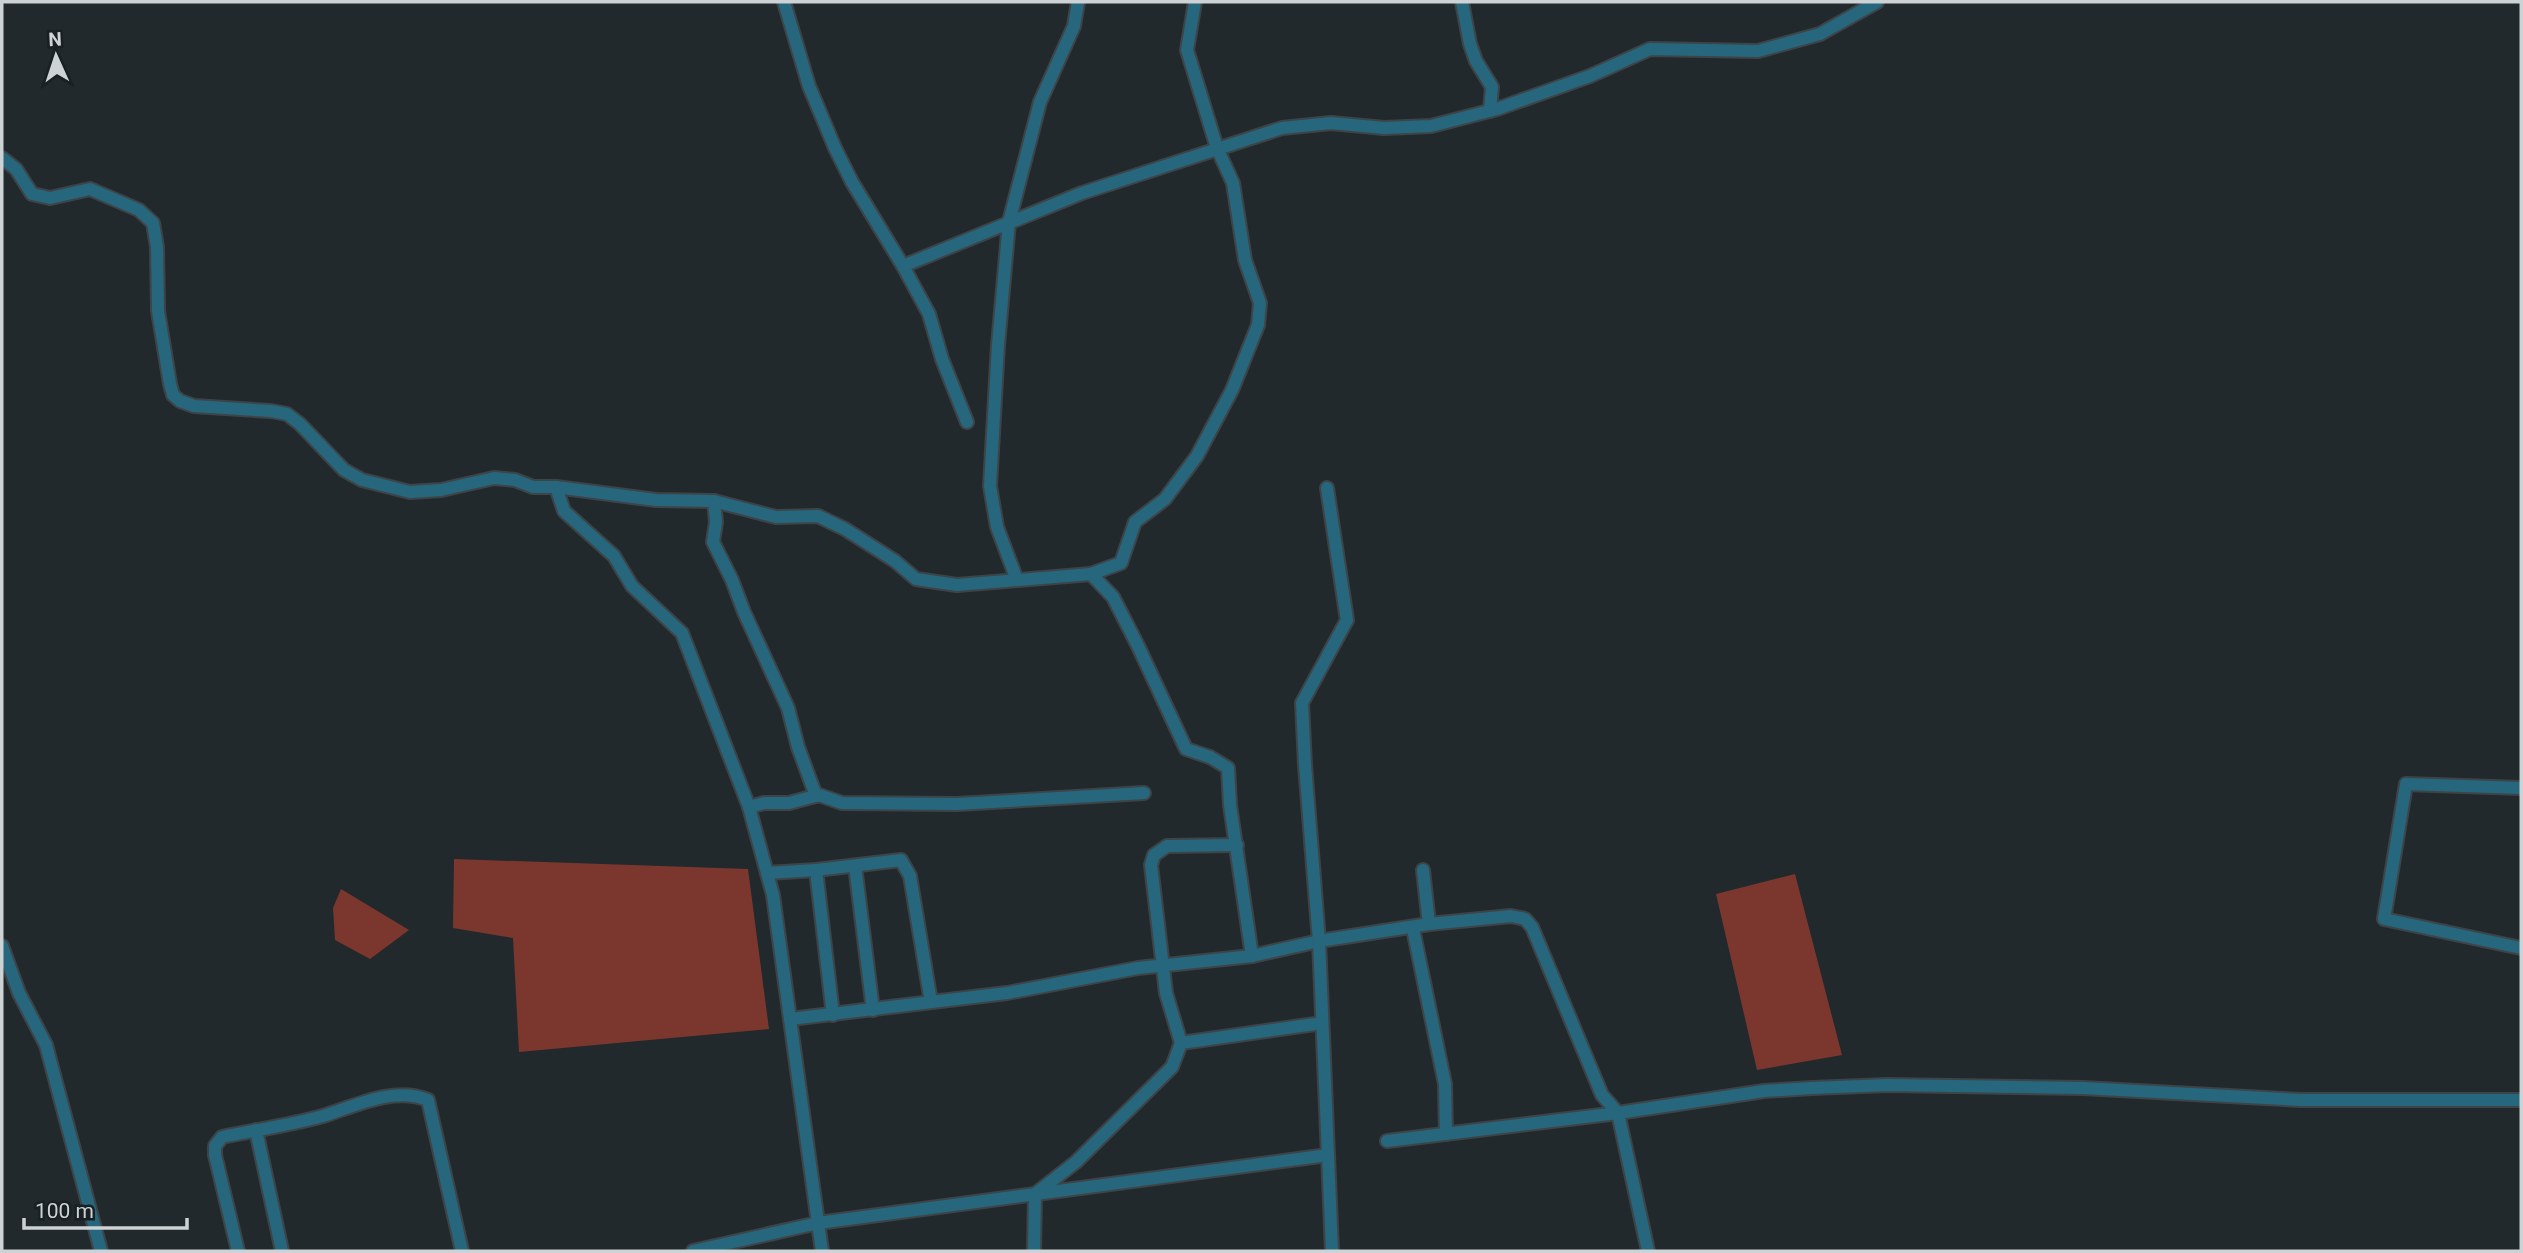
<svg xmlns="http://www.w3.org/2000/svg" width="2523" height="1253" viewBox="0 0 2523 1253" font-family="Roboto,sans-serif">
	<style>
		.green { fill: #7b372e }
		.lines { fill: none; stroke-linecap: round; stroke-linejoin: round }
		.minor-casing { stroke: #3d4447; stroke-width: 16 }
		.minor { stroke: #26677e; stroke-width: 12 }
	</style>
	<rect width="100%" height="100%" fill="#21292c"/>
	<g class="green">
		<polygon points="454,859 748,869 769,1029 519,1052 513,938 453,928"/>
		<polygon points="1795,874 1842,1055 1757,1070 1716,894"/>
		<polygon points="341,889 409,930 370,959 335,940 333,908"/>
	</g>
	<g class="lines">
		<g class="minor-casing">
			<g id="minor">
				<polyline points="784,2 809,86 835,148 852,182 903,266 929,314 942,359 967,422"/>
				<polyline points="1462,2 1470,44 1476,61 1492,87 1490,111"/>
				<polyline points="2,158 16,169 32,194 50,198 90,189 139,210 153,223 157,247 158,311 170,384 173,395 180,401 194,406 271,411 287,414 300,424 344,470 362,480 410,492 441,490 494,478 515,480 533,487 556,487 656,500 714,501 776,517 818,516 845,529 895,561 916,579 957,585 1091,574 1121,563 1135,522 1165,499 1197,456 1232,390 1258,325 1260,303 1245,260 1233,183 1217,148 1187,50 1195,2"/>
				<polyline points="903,266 1082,193 1282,128 1331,123 1384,128 1431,126 1497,109 1590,76 1650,49 1758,51 1820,34 1877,2"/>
				<polyline points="556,487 564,511 614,556 632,586 682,633 749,807 773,895 818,1223 693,1251"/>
				<polyline points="714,501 716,522 713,542 732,580 744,612 788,708 798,747 816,796"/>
				<polyline points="1091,574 1113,597 1138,646 1186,749 1210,757 1228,768 1230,805 1252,956"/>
				<polyline points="1017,580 997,527 990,486 998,345 1009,222 1040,102 1074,26 1078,2"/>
				<polyline points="2521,788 2406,784 2384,919 2521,948"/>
				<polyline points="749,807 764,803 789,803 819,795 842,803 957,804 1144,793"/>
				<polyline points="1237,845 1167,846 1154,855 1151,865 1166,993 1181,1043 1322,1023"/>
				<polyline points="855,866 873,1010"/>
				<polyline points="816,870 833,1015"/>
				<polyline points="1423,870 1429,924"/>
				<polyline points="767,873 816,870 901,860 910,876 931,1002"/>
				<polyline points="1413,929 1445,1084 1446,1134"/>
				<polyline points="2,946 19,993 46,1045 101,1251"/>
				<polyline points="790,1019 1007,993 1138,968 1252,956 1319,941 1429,924 1511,916 1525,919 1532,927 1602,1095 1618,1113 1648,1251"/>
				<polyline points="256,1130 282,1251"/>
				<polyline points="1387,1141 1618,1113 1764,1091 1812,1088 1887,1085 2083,1088 2301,1100 2521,1100"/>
				<polyline points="1328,1155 1332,1251"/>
				<path d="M238,1251L215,1155V1146L222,1137C255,1130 291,1125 323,1116C355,1106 394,1086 428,1100L462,1251"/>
				<polyline points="822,1251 818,1223 1328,1155 1319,941 1305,765 1302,703 1347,620 1327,488"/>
				<polyline points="1034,1251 1035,1194 1076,1162 1172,1067 1181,1043"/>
			</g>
		</g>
		<use href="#minor" class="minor"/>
	</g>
	<rect width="2523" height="1253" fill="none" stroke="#cdd2d4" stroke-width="7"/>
	<g transform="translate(56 56) rotate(357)" stroke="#182023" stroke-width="5" paint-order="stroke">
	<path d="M0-5L12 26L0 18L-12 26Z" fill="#cdd2d4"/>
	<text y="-10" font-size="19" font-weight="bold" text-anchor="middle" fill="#cdd2d4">N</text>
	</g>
	<path d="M24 1218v10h163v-10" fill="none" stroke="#cdd2d4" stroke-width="3.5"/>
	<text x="35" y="1218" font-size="21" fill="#cdd2d4" stroke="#182023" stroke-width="5" paint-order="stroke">100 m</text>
</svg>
